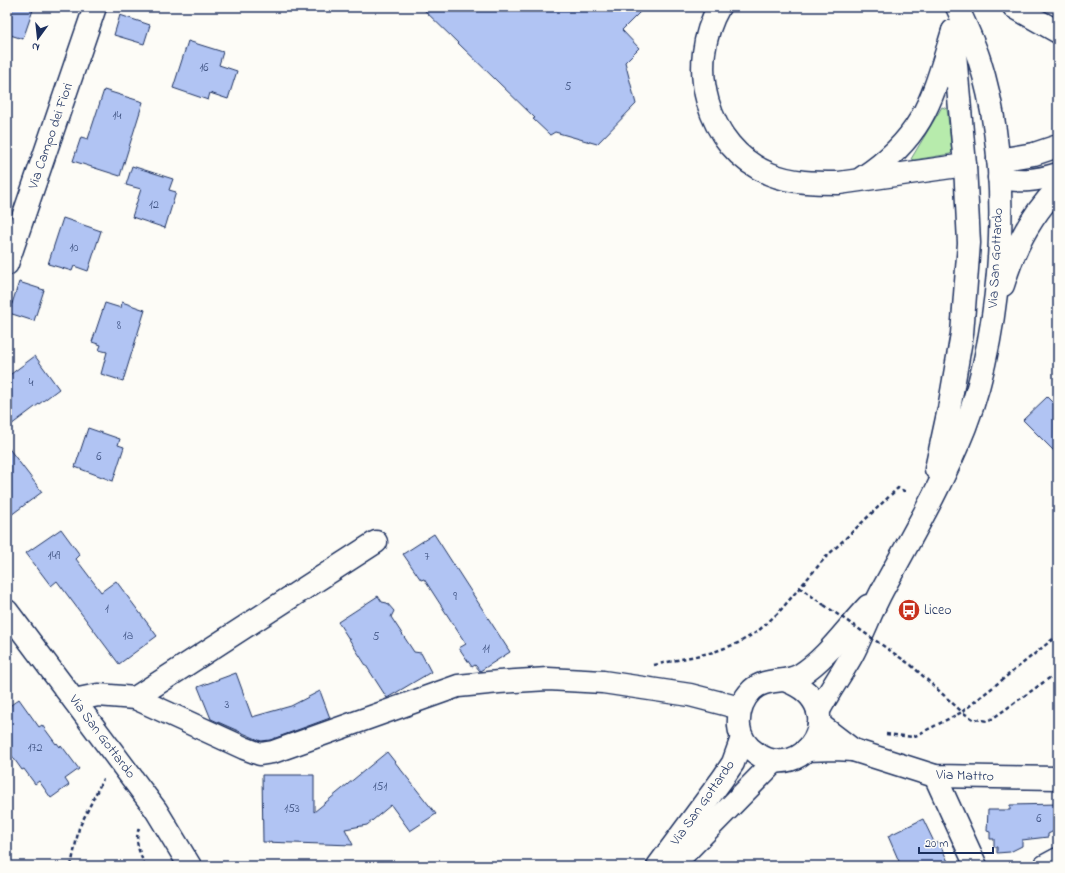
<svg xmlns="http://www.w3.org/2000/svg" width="1065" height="873" viewBox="0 0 1065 873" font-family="'Indie Flower',sans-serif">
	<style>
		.green { fill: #b7ebac; stroke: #698d85 }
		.building { fill: #b1c4f3; stroke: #1b2f5e }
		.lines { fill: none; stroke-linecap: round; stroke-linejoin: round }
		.minor-casing { stroke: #1b2f5e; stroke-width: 25 }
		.secondary-casing { stroke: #1b2f5e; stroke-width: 25 }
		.primary-casing { stroke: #1b2f5e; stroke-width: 25 }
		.trunk-casing { stroke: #1b2f5e; stroke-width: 25 }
		.path { stroke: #1b2f5e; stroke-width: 2.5; stroke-dasharray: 4 3; stroke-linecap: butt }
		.minor { stroke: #fdfcf7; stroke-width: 22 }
		.secondary { stroke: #fdfcf7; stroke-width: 22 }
		.primary { stroke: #fdfcf7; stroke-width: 22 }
		.trunk { stroke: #fdfcf7; stroke-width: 22 }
		.path-bridge { stroke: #1b2f5e; stroke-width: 2.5; stroke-dasharray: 4 3; stroke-linecap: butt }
		.labels { text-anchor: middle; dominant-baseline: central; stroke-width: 4; stroke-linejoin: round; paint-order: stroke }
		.number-label { font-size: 12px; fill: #405483 }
		.street-label { font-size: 14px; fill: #1b2f5e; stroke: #fdfcf7 }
		.poi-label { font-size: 14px; fill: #1b2f5e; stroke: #fdfcf7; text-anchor: start }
	</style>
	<rect width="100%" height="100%" fill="#fdfcf7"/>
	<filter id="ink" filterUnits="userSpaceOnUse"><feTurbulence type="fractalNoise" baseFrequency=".025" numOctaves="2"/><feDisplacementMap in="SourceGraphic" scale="8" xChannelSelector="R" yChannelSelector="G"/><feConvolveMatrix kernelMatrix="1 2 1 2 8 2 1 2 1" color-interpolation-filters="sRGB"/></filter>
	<g filter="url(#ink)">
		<polygon class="green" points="942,107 947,109 952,152 950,154 914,160 911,159"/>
		<g class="building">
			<polygon points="7,7 34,7 23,39 7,34"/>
			<polygon points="421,7 645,7 622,30 639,48 625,62 636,104 597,144 555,132 550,135 533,119 535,118"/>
			<polygon points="120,15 150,25 144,44 114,35"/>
			<polygon points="188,41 223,52 219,65 237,71 228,99 210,93 208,100 173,88"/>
			<polygon points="104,90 143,102 120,176 73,161 81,137 88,139"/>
			<polygon points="132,166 173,179 169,190 176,192 165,228 132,217 141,189 126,185"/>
			<polygon points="63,218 101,231 88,271 74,266 72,271 48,264"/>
			<polygon points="19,282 44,290 34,321 9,313"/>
			<polygon points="122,302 145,310 123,381 101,374 107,352 99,350 101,345 92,342 105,303 121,308"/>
			<polygon points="35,356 59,389 7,428 7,377"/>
			<polygon points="1047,397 1058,408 1058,455 1023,420"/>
			<polygon points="88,428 120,439 118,445 124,447 113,481 75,467"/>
			<polygon points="7,446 42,492 7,518"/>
			<polygon points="61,529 80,555 76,559 101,592 116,581 157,636 119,664 57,581 51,586 26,553"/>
			<polygon points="434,534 510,652 480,671 475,665 472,667 459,648 466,644 424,579 421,580 403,554"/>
			<polygon points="378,596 382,602 387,603 394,611 391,617 414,652 421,653 431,672 387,698 338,622"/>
			<polygon points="236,673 252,717 291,706 320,691 330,718 270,740 261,741 211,719 198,687"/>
			<polygon points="19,699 39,727 42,725 56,744 57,743 60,747 61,745 79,769 65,779 69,785 51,798 39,781 35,784 24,769 22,770 7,749 7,708"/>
			<polygon points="387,752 436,814 410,831 391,805 367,825 345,829 353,845 263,842 262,775 314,775 314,812"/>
			<polygon points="1058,804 1058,829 1048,834 1048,837 1022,840 1022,846 1010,852 997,853 997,847 994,847 994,839 990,839 990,832 987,831 988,810 1010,810 1010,805"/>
			<polygon points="923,819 935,844 939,842 950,866 901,866 888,836"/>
		</g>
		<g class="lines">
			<g class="minor-casing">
				<g id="minor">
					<polyline points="7,264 95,7"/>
					<polyline points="135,698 376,542"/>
					<polyline points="74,700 98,695 135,698 244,748 260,754 273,752 458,686 499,682 548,679 603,682 690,695 740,708"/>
					<polyline points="806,750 835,749 853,750 819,724"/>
					<polyline points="853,750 935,776 1058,778"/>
					<polyline points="935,776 976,866"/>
					<polyline points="1045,866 1058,859"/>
				</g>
			</g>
			<g class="secondary-casing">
				<g id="secondary">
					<polyline points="998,160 1034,154 1058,146"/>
					<path d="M999,178C1023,182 1035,181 1058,174"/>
					<polyline points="7,611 156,810 190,866"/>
				</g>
			</g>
			<g class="primary-casing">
				<g id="primary">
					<path d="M1003,285C1014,248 1031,215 1058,188"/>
					<polyline points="936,469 949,409 962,334 969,243 965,165 953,31"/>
					<path d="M787,681C854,707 803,787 756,753C747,747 740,737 739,726C738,712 742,700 752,690C766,677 785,684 800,675C827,658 846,629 868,606"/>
					<path d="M818,712C828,693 840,676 851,657C863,635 871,611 883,589C912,536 943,483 965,427C1005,324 1013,165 979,59C973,41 965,24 957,7"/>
					<polyline points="658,866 723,778 733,763 742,738"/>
					<polyline points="672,866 775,761"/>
				</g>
			</g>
			<g class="trunk-casing">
				<g id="trunk">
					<path d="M719,7C686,64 705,147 770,174C792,183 815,183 839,183L965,165"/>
					<polyline points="1014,7 1058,32"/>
					<path d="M862,178C925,136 932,99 953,31"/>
				</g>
			</g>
			<g class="path">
				<polyline points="799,587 824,605"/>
				<polyline points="654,665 714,652 738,643 757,632 779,612 825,558 898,488 908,493"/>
				<polyline points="911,665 962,712 1058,635"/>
				<polyline points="886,734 913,737 962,712 973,719 989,721 1058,672"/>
				<path d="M139,828C134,842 140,853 145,866"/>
				<polyline points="71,866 79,828 103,779"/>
			</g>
			<use href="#minor" class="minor"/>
			<use href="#secondary" class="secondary"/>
			<use href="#primary" class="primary"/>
			<use href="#trunk" class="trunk"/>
			<polyline class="path-bridge" points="824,605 911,665"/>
		</g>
	</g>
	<defs>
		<g id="bus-disc" transform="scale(1.15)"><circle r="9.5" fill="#c8321e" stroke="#fdfcf7"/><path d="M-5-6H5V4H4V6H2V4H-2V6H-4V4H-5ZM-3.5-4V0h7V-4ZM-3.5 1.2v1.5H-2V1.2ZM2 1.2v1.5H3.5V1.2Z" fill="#fff"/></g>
	</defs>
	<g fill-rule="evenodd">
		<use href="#bus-disc" x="909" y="610"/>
	</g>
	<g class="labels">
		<g class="number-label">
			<text x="204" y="68">16</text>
			<text x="568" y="87">5</text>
			<text x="117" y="116">14</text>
			<text x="154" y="205">12</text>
			<text x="74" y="248">10</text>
			<text x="119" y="326">8</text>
			<text x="31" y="383">4</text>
			<text x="99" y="457">6</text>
			<text x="54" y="556">149</text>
			<text x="427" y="557">7</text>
			<text x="455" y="597">9</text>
			<text x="107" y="609">1</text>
			<text x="128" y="636">1a</text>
			<text x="376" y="637">5</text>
			<text x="486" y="649">11</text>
			<text x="227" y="705">3</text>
			<text x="35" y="748">172</text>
			<text x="380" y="787">151</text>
			<text x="292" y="809">153</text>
			<text x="1039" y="819">6</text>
		</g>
		<g class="street-label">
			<text transform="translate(51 136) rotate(-71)">Via Campo dei Fiori</text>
			<text transform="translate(996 258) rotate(-87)">Via San Gottardo</text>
			<text transform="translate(102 737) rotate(53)">Via San Gottardo</text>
			<text transform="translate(965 776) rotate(2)">Via Mattro</text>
			<text transform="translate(703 803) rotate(-55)">Via San Gottardo</text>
		</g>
		<g class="poi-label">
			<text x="924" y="610">Liceo</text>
		</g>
	</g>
	<rect width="1065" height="873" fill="none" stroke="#fdfcf7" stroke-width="24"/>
	<rect x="12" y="12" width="1041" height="849" fill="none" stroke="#1b2f5e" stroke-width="1.5" filter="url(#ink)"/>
	<g transform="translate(38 38) rotate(195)" stroke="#fdfcf7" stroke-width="3" paint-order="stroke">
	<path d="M0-3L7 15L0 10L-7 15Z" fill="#1b2f5e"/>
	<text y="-6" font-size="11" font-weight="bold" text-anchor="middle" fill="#1b2f5e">N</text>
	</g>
	<path d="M919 847v6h74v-6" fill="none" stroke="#1b2f5e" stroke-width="2"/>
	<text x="925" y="847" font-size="12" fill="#1b2f5e" stroke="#fdfcf7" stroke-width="3" paint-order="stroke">20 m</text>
</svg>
